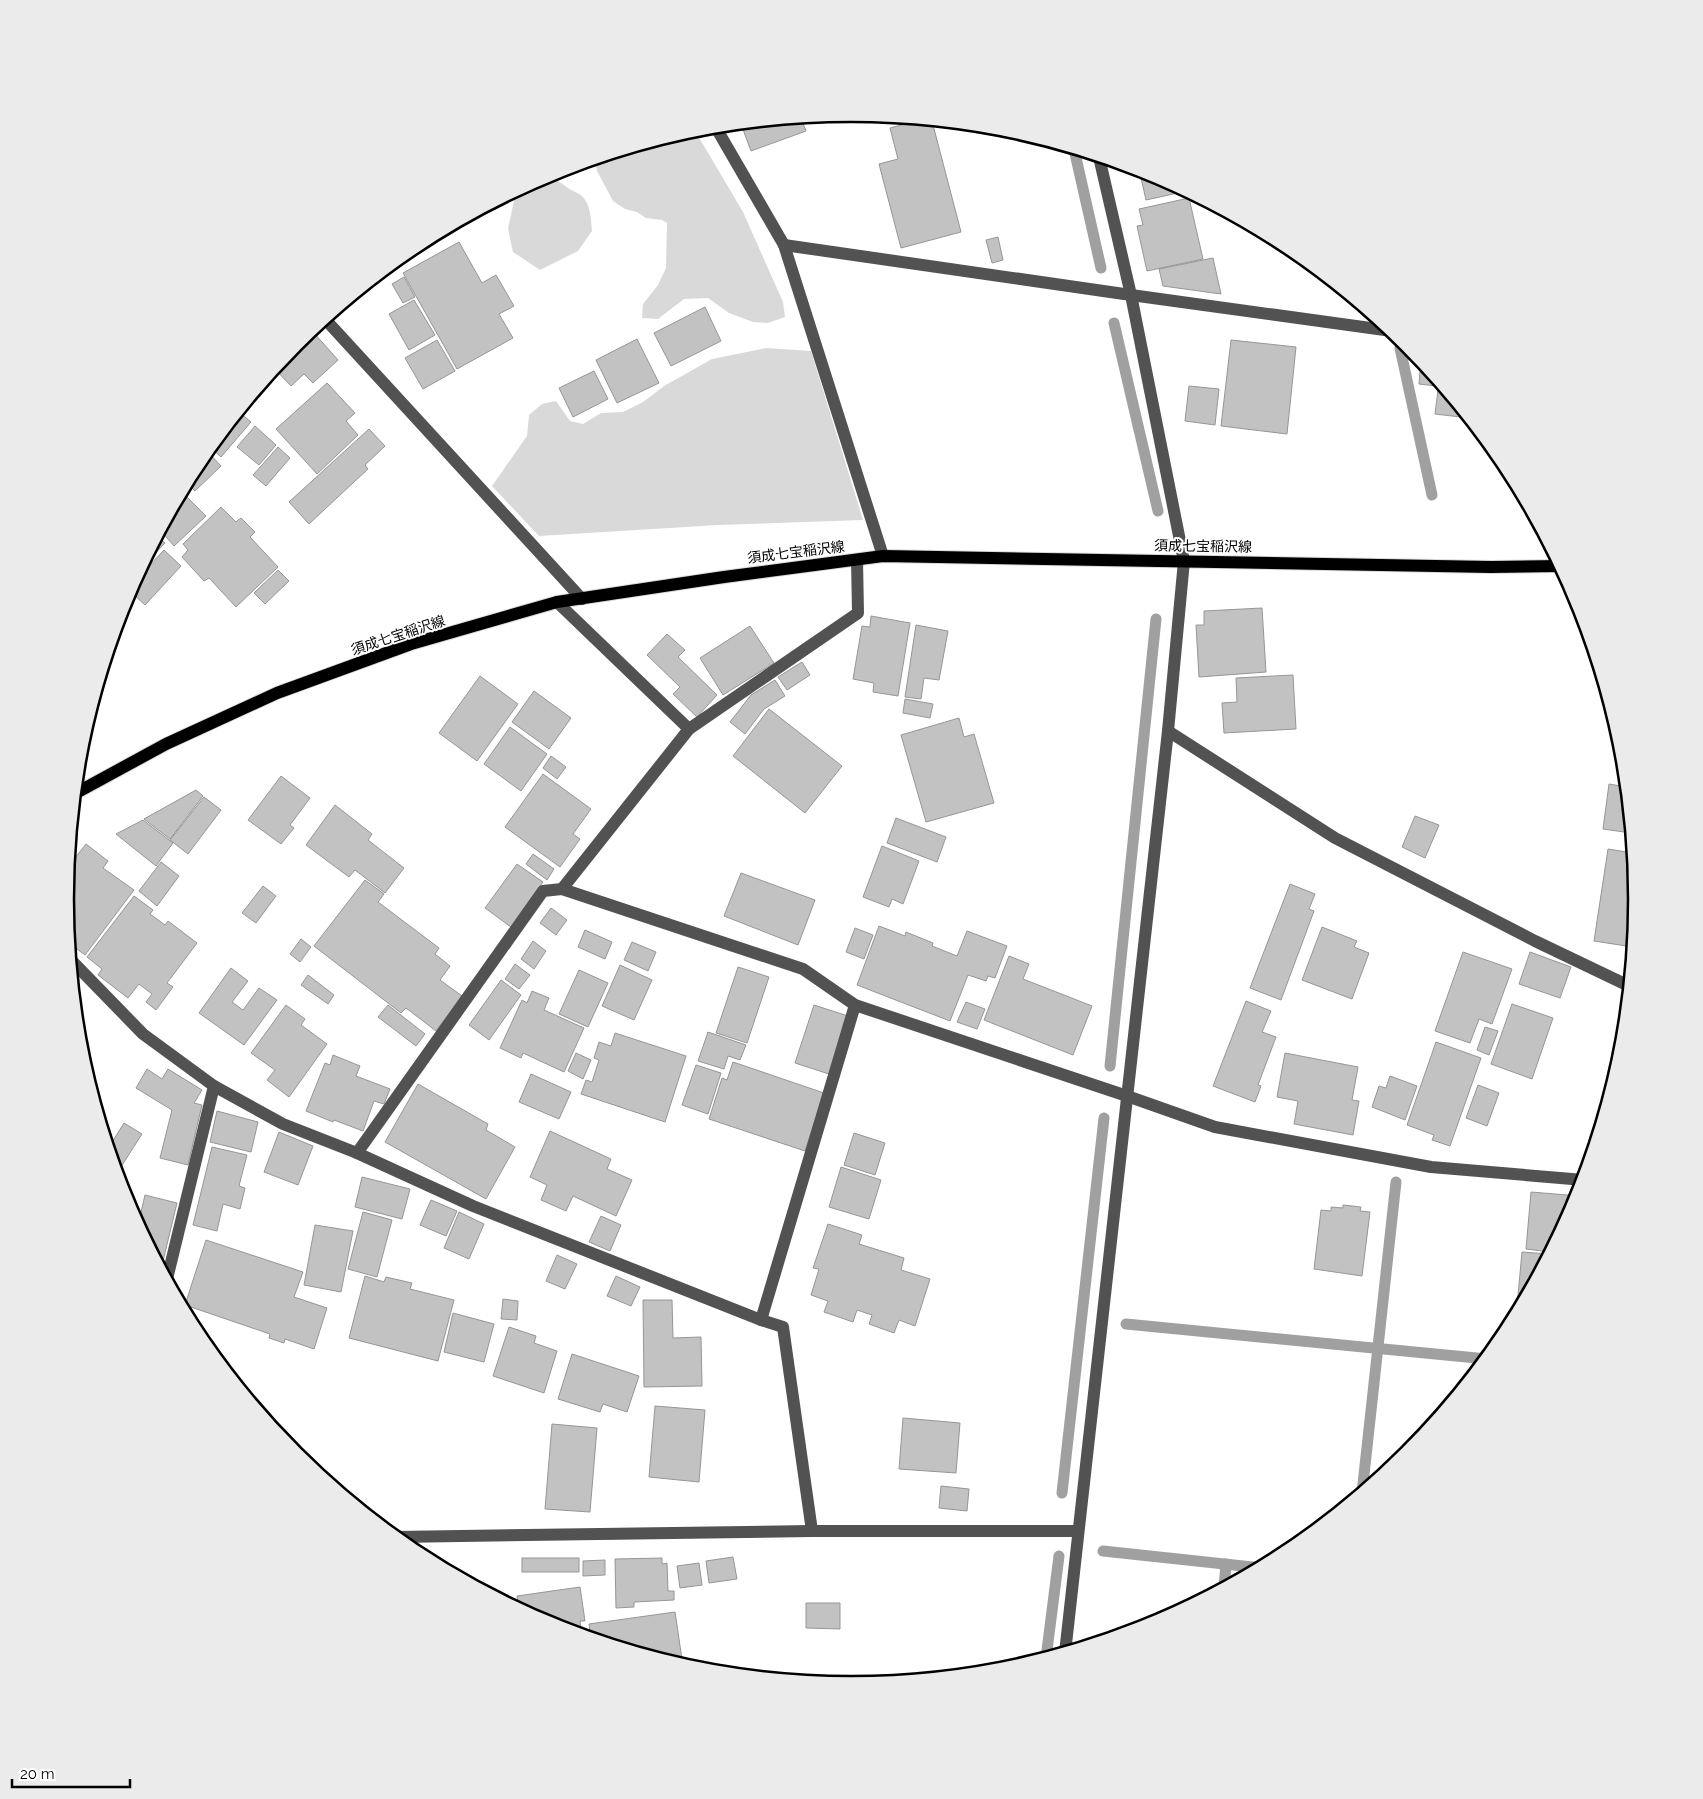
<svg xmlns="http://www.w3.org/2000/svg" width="1703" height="1799" viewBox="0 0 1703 1799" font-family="Raleway,'Noto Sans JP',sans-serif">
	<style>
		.green { fill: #d9d9d9 }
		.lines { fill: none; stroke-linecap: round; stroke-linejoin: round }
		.stream { stroke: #a0a0a0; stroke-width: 11 }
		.building { fill: #c2c2c2; stroke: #969696 }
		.major-casing { stroke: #dbdbdb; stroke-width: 14 }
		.minor { stroke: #525252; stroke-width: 12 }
		.major { stroke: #000; stroke-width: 12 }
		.labels { text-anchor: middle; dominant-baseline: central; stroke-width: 4; stroke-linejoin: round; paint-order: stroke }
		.street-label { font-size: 14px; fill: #000; stroke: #fff }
		.rim { fill: none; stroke: #000; stroke-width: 2.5 }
	</style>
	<rect width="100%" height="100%" fill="#fff"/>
	<g class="green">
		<polygon points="694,129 743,212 783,302 785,317 768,323 753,322 729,313 708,298 684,299 658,319 642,318 643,304 658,285 666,268 667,223 662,220 646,218 637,212 625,209 613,201 597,171 595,159"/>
		<path d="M543,177C553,177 560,182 568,188C572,191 579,193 582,196C591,205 591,220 592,231L578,251L540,270L513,252L508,229L516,191Z"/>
		<polygon points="766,348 811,351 863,520 718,525 539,536 492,486 527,436 529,415 542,404 556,401 570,421 583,424 601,413 623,412 643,402 664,386 712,359"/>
	</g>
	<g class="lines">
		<g class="stream">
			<polyline points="1074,149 1101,268"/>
			<polyline points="1114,323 1158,511"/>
			<polyline points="1400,348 1432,495"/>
			<polyline points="1110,1066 1156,619"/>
			<polyline points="1126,1324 1487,1359"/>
			<polyline points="1062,1493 1104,1118"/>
			<polyline points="1362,1493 1396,1182"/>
			<polyline points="1103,1551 1262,1568"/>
			<polyline points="1224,1588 1226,1564"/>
			<polyline points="1046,1658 1059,1556"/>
		</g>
	</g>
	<g class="building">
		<polygon points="801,118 806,131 751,151 741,124"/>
		<polygon points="920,120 932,121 961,232 901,248 879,164 898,159 890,128"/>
		<polygon points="1139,169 1153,173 1187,191 1146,200"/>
		<polygon points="1189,198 1203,259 1147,271 1137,226 1143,225 1139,209"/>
		<polygon points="998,237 1003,260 992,263 986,240"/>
		<polygon points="459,242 482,283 496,275 514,306 499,314 513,338 457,369 403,273"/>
		<polygon points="1213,258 1221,294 1163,286 1159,269"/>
		<polygon points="404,277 415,297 403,303 392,284"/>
		<polygon points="414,300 435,335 409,350 389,314"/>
		<polygon points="705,307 721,341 671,366 654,333"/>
		<polygon points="314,333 338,360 313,383 304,374 291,386 275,369"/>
		<polygon points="637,339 659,383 617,403 596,360"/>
		<polygon points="437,340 455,371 423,389 405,358"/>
		<polygon points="1231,340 1296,347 1287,434 1221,426"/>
		<polygon points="1421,360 1437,379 1436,386 1419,384"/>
		<polygon points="594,371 608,399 573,417 559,388"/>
		<polygon points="1439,382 1469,418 1435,414"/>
		<polygon points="327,383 355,413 346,421 358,435 317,474 276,429"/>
		<polygon points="1189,386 1219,389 1215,425 1185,421"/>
		<polygon points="240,413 251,422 221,457 210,447"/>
		<polygon points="255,426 276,445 259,465 237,447"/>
		<polygon points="369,429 385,446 365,465 368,469 309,524 289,502"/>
		<polygon points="278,447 290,458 266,486 253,475"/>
		<polygon points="207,451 221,466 195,491 187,483 198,462"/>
		<polygon points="182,492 206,516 174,546 161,531"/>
		<polygon points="221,507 236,522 241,518 255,532 250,537 278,567 236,607 209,578 204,581 182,557 188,550 183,544"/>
		<polygon points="158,537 165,543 141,568"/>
		<polygon points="164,550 181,566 145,605 129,590 133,583"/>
		<polygon points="278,570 289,581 265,604 254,593"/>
		<polygon points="1262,608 1266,672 1199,677 1196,625 1204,625 1204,611"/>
		<polygon points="120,616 125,621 115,630"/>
		<polygon points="871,616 910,623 898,696 873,692 874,683 853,679 862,626 870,627"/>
		<polygon points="916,625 948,631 939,680 924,678 921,699 905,697"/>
		<polygon points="750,626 774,663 723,695 700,658"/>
		<polygon points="667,634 685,650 678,657 717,695 697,717 673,694 680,687 647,655"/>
		<polygon points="802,662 810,675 787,690 778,677"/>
		<polygon points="1293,675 1296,729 1224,733 1222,703 1237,702 1236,678"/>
		<polygon points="480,676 518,704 477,761 439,733"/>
		<polygon points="775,680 785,696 764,709 745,734 730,722 751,695"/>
		<polygon points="534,691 571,718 549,749 512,722"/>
		<polygon points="905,699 933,704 930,718 903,713"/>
		<polygon points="769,709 842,766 805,813 733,756"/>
		<polygon points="959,718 964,737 974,734 994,803 926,822 901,735"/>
		<polygon points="510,727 547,754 521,791 484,764"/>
		<polygon points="551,756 566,767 557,779 543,768"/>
		<polygon points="543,774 591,809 573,834 580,839 560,867 505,827"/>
		<polygon points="281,776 310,798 290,825 294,828 281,844 248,820"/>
		<polygon points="1609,784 1627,787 1631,833 1603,829"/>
		<polygon points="196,790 203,796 170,839 144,819"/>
		<polygon points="204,797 221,810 188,854 170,840"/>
		<polygon points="335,805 372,834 368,840 404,868 385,893 355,870 349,877 306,845"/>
		<polygon points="1415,816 1439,825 1425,858 1402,847"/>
		<polygon points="896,818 946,837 937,862 887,843"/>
		<polygon points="143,820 173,843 156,866 116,834"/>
		<polygon points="86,844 108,861 103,868 134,890 85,955 69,943 68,934 71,930 68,928 65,900 69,861 71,863"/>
		<polygon points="882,846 919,861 903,904 892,899 889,907 863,897"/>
		<polygon points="1608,849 1633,853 1638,900 1633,947 1594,941"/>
		<polygon points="533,854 554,869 547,880 526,864"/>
		<polygon points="161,862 179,876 157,906 139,891"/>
		<polygon points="517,864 543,882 511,927 485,908"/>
		<polygon points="741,873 815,900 798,945 724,916"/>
		<polygon points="365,880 384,894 378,902 439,948 435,954 450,966 440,980 462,996 436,1031 406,1008 401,1013 314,946"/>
		<polygon points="1290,884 1315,894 1309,909 1314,911 1281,1000 1250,988"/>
		<polygon points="263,886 276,896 256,923 242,913"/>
		<polygon points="134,896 153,910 150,914 165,925 168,921 197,943 167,983 173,987 156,1010 146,1002 152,994 139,984 128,998 98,975 102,969 87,957"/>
		<polygon points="551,908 567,920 556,935 540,923"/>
		<polygon points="879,926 905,936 906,932 933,943 932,946 957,956 967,931 1007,946 995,978 988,976 986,981 968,975 950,1021 857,985"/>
		<polygon points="1322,927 1357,941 1354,947 1369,953 1352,999 1302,980"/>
		<polygon points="855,928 873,935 864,959 846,952"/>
		<polygon points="585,930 612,942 605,959 578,947"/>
		<polygon points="301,939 311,947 300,962 290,954"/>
		<polygon points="533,941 546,951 534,969 521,959"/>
		<polygon points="632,942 656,952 648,971 624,960"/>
		<polygon points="1463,952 1512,969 1492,1024 1479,1019 1470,1043 1435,1031"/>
		<polygon points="1530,952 1571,967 1560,998 1519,984"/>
		<polygon points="1009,956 1029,964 1023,979 1092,1006 1073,1055 984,1020"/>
		<polygon points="515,964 530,975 519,989 505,979"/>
		<polygon points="620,965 652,980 634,1020 602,1006"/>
		<polygon points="738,967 769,977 747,1043 716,1033"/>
		<polygon points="231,968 248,981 232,1002 243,1010 259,988 277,1000 244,1045 199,1013"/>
		<polygon points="579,970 608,983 588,1027 559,1014"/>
		<polygon points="308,975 334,995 328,1004 301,985"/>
		<polygon points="501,980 521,995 489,1040 469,1025"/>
		<polygon points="532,991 549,998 544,1010 584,1028 564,1072 523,1053 521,1058 500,1048 522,1000 527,1003"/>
		<polygon points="1246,1001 1271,1011 1262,1032 1276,1037 1258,1085 1261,1086 1255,1102 1213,1086"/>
		<polygon points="966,1002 985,1009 977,1029 957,1022"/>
		<polygon points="1512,1004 1553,1018 1532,1079 1491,1064"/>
		<polygon points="286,1005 305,1019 301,1025 327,1044 289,1097 267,1080 275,1070 251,1053"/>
		<polygon points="388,1005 425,1034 416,1046 378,1017"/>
		<polygon points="814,1005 848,1016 829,1074 795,1063"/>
		<polygon points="1485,1027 1498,1031 1489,1055 1477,1050"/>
		<polygon points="708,1032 746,1045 740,1060 728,1056 724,1069 698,1061"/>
		<polygon points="615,1033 686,1056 665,1122 581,1094 586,1080 592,1082 599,1060 594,1058 599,1042 611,1046"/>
		<polygon points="1436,1042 1481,1058 1450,1146 1432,1140 1434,1135 1407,1125"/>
		<polygon points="576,1053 591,1060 583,1079 568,1071"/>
		<polygon points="1285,1053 1358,1067 1352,1100 1359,1101 1353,1135 1294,1124 1298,1101 1277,1097"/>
		<polygon points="333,1055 360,1066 356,1076 390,1089 384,1104 374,1101 363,1131 334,1120 333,1122 306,1111 325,1063 330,1065"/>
		<polygon points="733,1062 824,1093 805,1151 709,1119 722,1078 727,1080"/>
		<polygon points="696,1065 721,1073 708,1114 682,1105"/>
		<polygon points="147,1069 162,1079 168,1069 202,1090 194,1103 202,1105 188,1165 160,1158 172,1110 136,1088"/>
		<polygon points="531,1074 571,1092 559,1119 519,1102"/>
		<polygon points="1390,1076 1417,1086 1405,1120 1372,1107 1379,1086 1386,1088"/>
		<polygon points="418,1084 488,1124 486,1130 515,1147 486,1199 385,1142"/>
		<polygon points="1478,1085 1499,1093 1487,1126 1466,1118"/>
		<polygon points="217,1111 258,1122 251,1152 210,1142"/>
		<polygon points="124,1123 142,1134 117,1173 109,1147"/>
		<polygon points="550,1131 611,1159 607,1169 632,1180 616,1216 573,1196 566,1211 541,1200 547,1185 530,1177"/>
		<polygon points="279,1132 313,1146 298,1185 264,1172"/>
		<polygon points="854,1133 885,1143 875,1175 844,1165"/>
		<polygon points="212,1147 247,1155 239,1186 245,1188 240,1209 223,1204 217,1231 193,1225"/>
		<polygon points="841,1167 881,1180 869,1219 829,1207"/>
		<polygon points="362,1177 410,1189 402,1219 355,1207"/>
		<polygon points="1531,1192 1579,1196 1551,1252 1526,1249"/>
		<polygon points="145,1195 177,1203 163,1261 157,1260 138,1225"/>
		<polygon points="431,1200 457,1211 446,1236 420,1225"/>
		<polygon points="1343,1205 1361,1207 1360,1211 1370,1212 1362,1276 1314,1269 1321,1210 1331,1211 1331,1207 1343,1208"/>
		<polygon points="363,1212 392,1220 377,1277 348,1269"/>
		<polygon points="459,1212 484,1224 469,1259 444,1248"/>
		<polygon points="601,1216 621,1225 610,1251 589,1242"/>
		<polygon points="828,1224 862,1235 859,1244 904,1258 901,1270 930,1279 915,1326 899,1320 894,1333 869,1324 872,1315 857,1310 853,1322 824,1312 828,1301 811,1295 819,1269 813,1268"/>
		<polygon points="315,1225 353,1231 341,1292 304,1285"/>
		<polygon points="206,1240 303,1272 294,1297 327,1308 314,1349 285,1339 284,1343 269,1338 270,1334 185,1305"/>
		<polygon points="1522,1252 1549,1254 1516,1317"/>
		<polygon points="557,1255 577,1264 565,1289 546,1281"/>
		<polygon points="365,1276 384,1282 386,1277 412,1283 410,1289 454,1300 438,1361 349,1338"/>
		<polygon points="616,1276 640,1287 631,1306 607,1296"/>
		<polygon points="503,1299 518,1301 517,1320 501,1319"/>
		<polygon points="643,1300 672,1300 673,1338 701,1337 702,1386 644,1387"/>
		<polygon points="453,1313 494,1324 484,1362 444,1352"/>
		<polygon points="509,1327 536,1336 534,1343 557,1351 544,1393 493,1376"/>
		<polygon points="572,1354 639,1376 627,1412 603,1404 600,1412 558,1399"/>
		<polygon points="655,1406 705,1410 699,1482 649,1477"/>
		<polygon points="903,1418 960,1423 956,1473 899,1469"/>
		<polygon points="552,1424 597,1428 590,1512 545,1509"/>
		<polygon points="941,1486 969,1489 967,1511 939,1508"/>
		<polygon points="733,1557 737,1579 709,1583 706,1561"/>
		<rect x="522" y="1558" width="57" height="14"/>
		<polygon points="662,1558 662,1564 667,1563 668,1591 674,1591 674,1600 634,1602 634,1607 616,1608 615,1559"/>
		<polygon points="605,1560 605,1575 583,1576 583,1561"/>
		<polygon points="699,1563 702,1585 680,1588 677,1566"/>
		<polygon points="580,1587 585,1621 580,1621 582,1636 550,1626 519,1609 517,1596"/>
		<polygon points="806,1603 840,1603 840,1629 806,1628"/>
		<polygon points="675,1612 683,1666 591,1638 589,1624"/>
	</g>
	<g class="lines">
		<g class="major-casing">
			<polyline id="major" points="76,793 166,744 277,693 411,644 557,602 724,577 883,556 1491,567 1561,566"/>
		</g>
		<g class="minor">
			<polyline points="715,126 784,245 883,556"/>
			<polyline points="784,245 1131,295 1392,331"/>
			<polyline points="325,319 582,599"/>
			<polyline points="557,602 689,729 562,889 803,969 855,1005 1127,1096 1215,1127 1431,1167 1584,1180"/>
			<polyline points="689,729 858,613 857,560"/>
			<polyline points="1168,731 1335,838 1535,941 1629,986"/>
			<polyline points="71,960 143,1034 214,1086 283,1124 357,1153 473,1206 761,1320 855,1005"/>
			<polyline points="357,1153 543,891 562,889"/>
			<polyline points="167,1279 214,1086"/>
			<polyline points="761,1320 783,1327 812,1531"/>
			<polyline points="395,1537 812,1531 1078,1531"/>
			<polyline points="1065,1653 1168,731 1184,561 1131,295 1099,157"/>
		</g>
		<use href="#major" class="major"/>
	</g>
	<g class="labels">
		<g class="street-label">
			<text transform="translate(1203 546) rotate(1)">須成七宝稲沢線</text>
			<text transform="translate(796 552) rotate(-7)">須成七宝稲沢線</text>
			<text transform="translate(398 635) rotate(-18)">須成七宝稲沢線</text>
		</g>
	</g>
	<path d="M0 0H1703V1799H0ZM74 899a777 777 0 1 1 1554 0a777 777 0 1 1-1554 0Z" fill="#ebebeb" fill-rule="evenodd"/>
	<path class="rim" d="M74 899a777 777 0 1 1 1554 0a777 777 0 1 1-1554 0Z"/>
	<path d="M12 1779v8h118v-8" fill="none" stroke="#000000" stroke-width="2.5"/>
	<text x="20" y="1779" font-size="15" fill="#000000" stroke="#ffffff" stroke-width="4" paint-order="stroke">20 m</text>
</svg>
